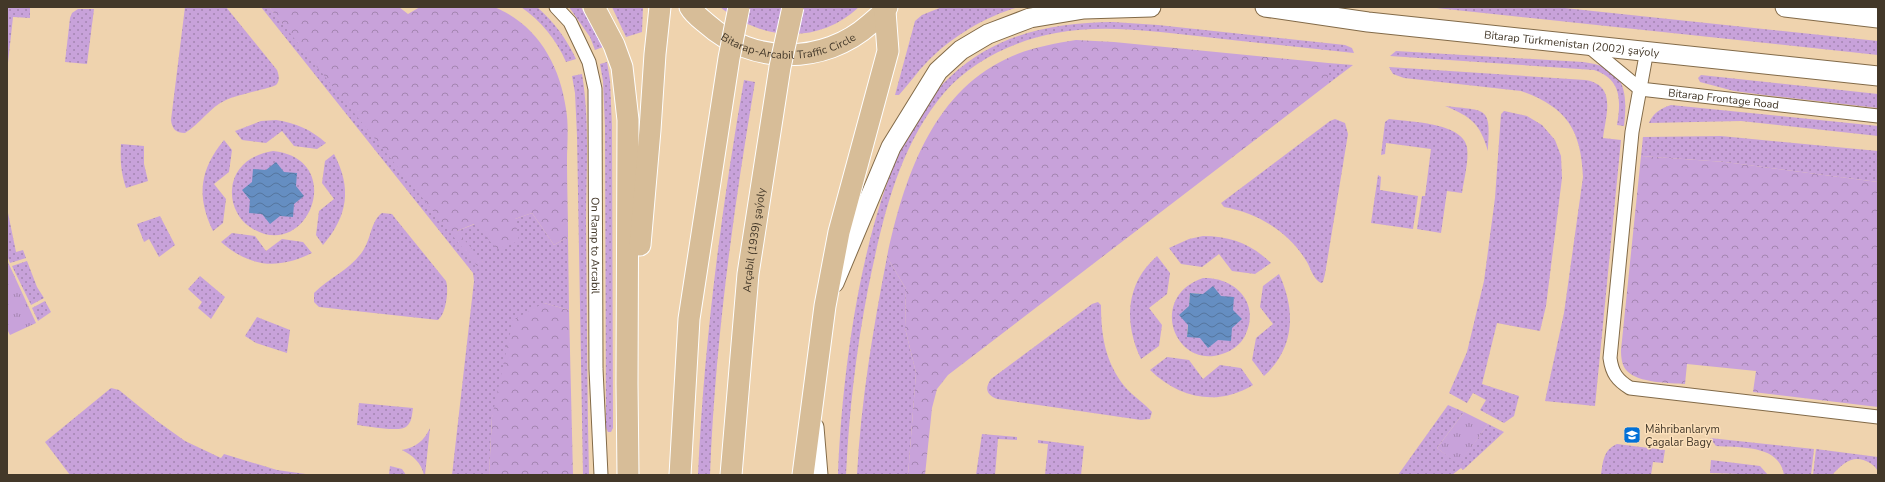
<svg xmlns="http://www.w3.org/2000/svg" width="1885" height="482" viewBox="0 0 1885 482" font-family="'Nunito Sans',sans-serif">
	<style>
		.grass { fill: url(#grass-dots); fill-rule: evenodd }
		.forest { fill: url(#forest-crowns) }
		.park { fill: url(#park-tufts) }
		.water { fill: url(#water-waves) }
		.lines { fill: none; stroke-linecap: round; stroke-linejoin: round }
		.minor-casing { stroke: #826a48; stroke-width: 15 }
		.tertiary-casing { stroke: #826a48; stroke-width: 19 }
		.secondary-casing { stroke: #826a48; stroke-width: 21 }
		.primary-casing { stroke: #fff; stroke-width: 23 }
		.minor { stroke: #fff; stroke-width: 13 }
		.tertiary { stroke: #fff; stroke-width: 17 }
		.secondary { stroke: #fff; stroke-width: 19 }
		.primary { stroke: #d7bd98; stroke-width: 21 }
		.primary-bridge-casing { stroke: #fff; stroke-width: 23; stroke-linecap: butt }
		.primary-bridge { stroke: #d7bd98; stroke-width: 21 }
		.labels { text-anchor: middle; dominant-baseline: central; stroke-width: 3; stroke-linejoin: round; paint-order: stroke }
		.street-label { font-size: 11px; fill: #433829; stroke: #fce0bb }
		.poi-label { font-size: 11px; fill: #433829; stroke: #fce0bb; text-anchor: start }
	</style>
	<defs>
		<pattern id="grass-dots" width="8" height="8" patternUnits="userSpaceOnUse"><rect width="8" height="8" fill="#c8a2da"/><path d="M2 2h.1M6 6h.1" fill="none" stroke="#a485b1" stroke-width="1.8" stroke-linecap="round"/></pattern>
		<pattern id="forest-crowns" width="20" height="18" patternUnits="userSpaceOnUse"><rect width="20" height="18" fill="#c8a2da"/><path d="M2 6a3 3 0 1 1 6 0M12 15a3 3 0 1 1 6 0" fill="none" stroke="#a485b1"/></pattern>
		<pattern id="park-tufts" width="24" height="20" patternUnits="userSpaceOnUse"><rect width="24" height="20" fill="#c8a2da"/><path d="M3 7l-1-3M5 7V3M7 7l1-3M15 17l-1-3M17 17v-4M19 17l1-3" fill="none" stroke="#a485b1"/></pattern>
		<pattern id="water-waves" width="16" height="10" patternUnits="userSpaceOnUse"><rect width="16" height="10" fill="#658ec2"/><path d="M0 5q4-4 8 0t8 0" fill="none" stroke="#55759e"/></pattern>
	</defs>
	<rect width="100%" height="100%" fill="#efd3ae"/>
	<g class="grass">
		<polygon points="7,7 30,7 30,18 13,17 7,72"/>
		<path d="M185,7H226L277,70C279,75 280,81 276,85C272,88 236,95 226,100C210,107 200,124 185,133C176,133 172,129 171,120Z"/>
		<polygon points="261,7 269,7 483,262 457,231 475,224 515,219 532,213 554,245 568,237 569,310 544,303 492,417 489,475 452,475 474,281 473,273"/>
		<path d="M521,7H537C554,22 566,38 576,59L566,62C556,39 541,21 521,7Z"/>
		<polygon points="569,7 581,7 603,47 595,50 590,37"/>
		<polygon points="612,7 643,7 642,32 626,37"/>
		<path d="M720,7H859C818,45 763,41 720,7Z"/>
		<path d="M942,7H1019C986,16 951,37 927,62C917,72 909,84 899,95H895L915,21L922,15Z"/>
		<polygon points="1427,7 1555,7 1878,41 1878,55"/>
		<polygon points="78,9 94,9 87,64 65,62 70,18 72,13"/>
		<path d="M1113,22L1158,25L1345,45L1352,48L1354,53C1302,47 1249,42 1197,36C1151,31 1102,24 1056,33C1016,40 971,61 944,93C898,147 882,221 868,289C856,351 849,412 846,475H838C842,366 867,151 951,76C998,33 1052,23 1113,22Z"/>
		<path d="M1396,51L1583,62C1625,67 1628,90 1624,126L1617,125C1621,101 1622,79 1594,70L1390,56Z"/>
		<polygon points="607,62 610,80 612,126 613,428 611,432 608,432 606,428 605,127 603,81 600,64"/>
		<polygon points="1328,63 1353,65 1328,84"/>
		<path d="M1389,67L1585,80C1617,85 1606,114 1603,138L1621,140L1595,406L1545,401L1564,313L1583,177C1581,129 1566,107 1521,91L1404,78L1393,74Z"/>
		<path d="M582,74C590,122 586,173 586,223C587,307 587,391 589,475H583L577,136L575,93L572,76Z"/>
		<polygon points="1701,75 1878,94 1878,108 1764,95 1734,91 1700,82 1698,78"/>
		<path d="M744,80L755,82C733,212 715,343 710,475H698C704,343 721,211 744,80Z"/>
		<path d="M1671,105L1878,126V136L1741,121L1649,123C1653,113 1661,108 1671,105Z"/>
		<path d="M1445,106C1488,111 1491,106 1488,151C1480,124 1472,117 1445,106Z"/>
		<polygon points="1504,111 1527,116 1542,125 1555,140 1561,156 1562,178 1546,306 1540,331 1497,323 1482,384 1519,396 1514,416 1504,423 1480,410 1486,400 1473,393 1467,403 1449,393 1467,352 1484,281 1495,198 1501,114"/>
		<path d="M1335,119L1345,123L1348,134L1325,274L1323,282L1321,283C1313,279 1311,269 1307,262C1289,232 1258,213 1224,207L1221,203L1330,121Z"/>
		<path d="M1389,119C1409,122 1462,122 1467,147C1469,161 1464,179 1462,193L1447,191L1441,233L1417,229L1422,196H1425L1431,149L1386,143L1385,154L1381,155L1385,122Z"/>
		<path d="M276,120C296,123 310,129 326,143L317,149L294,146L282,131L266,143L242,140L235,131L261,121Z"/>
		<polygon points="1721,136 1878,151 1878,182 1725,162 1641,156 1643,137"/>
		<path d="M224,140L232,150L229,172L214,184L226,199L223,223L213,231C196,196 200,169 224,140Z"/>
		<path d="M121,144L144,146V164L148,181L126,188C121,173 120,160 121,144Z"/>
		<path d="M273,151C349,159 307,265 250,227C238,219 231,204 232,190C233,167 252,154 273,151Z"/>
		<path d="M334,154C352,188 348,216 323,245L316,235L319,211L334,199L322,183L325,161Z"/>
		<polygon points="1378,175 1381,177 1380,190 1418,196 1413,229 1371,223"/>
		<polygon points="7,208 16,252 23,250 26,258 10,263 7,256"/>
		<path d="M382,213L392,214L395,218L446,281C449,290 446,314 438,320L319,307L314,302V293C330,277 352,269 364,249C371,238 371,221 382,213Z"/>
		<polygon points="160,216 175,245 159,257 149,239 144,242 137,224"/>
		<path d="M232,233L255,236L266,251L282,239L303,242L312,253C277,270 250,267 221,242Z"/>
		<path d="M1203,236C1231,236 1251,244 1271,263L1255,274L1232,271L1219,254L1202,267L1181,264L1169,248L1189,239Z"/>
		<path d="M1157,256L1170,273L1167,294L1149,308L1162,325L1159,346L1141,359C1124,323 1125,284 1157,256Z"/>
		<path d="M887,257L906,289L905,328L916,373L908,475H857C861,401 873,329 887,257Z"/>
		<polygon points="27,261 37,287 44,298 31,305 12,266"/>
		<path d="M1279,274C1296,310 1295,348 1264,376L1252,360L1256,338L1273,324L1260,307L1263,286Z"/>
		<polygon points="200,276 225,297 211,319 198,308 202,302 188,289"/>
		<path d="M1203,278C1236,277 1261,304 1245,336C1240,345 1232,351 1222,354C1175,370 1147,297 1203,278ZM1190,293L1203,294L1187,337Z"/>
		<polygon points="45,301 51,312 38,321 32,308"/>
		<path d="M1098,302L1101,305C1101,335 1105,362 1125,387C1133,396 1144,403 1152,412L1150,419L1141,420L997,399C987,395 984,389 991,379L1092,304Z"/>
		<polygon points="257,317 290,330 287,353 256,343 245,336"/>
		<path d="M1167,357L1189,360L1203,379L1220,365L1241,368L1253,385C1217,407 1179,398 1150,370Z"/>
		<polygon points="111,388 119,390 157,421 185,441 221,458 224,454 277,470 313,475 70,475 45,442"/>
		<path d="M359,403L413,408C412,414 412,422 407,426C401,433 367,426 357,425Z"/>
		<polygon points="1448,405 1464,412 1437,448 1459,464 1488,424 1504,432 1463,470 1461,468 1452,475 1398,475"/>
		<path d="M430,428L425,475H424C421,462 413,456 402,450C416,447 424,441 430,428Z"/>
		<polygon points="982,434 1017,437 1017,440 998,439 995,475 976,475"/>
		<path d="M1710,438L1814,449L1811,475H1784C1779,444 1740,448 1716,446Z"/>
		<polygon points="1038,440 1084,446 1081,475 1045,475 1048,444 1038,443"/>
		<path d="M1617,444L1665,450L1663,463L1653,462L1651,475H1601C1603,462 1603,450 1617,444Z"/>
		<path d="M1816,449L1878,457V472C1876,467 1874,466 1870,463C1854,453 1843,463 1832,475H1813Z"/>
		<polygon points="1711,460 1760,466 1768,475 1710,473"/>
		<polygon points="390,466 402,469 406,475 389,475"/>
	</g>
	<g class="forest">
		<path d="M269,7H399L408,14L420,7H494C537,24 560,65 566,109C569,126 567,144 567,161C567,187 568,212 568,237L554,245L532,213L515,219L519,241L497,249L474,224L457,231L483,262L477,266Z"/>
		<path d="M1076,40L1114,42L1328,63V84L948,375L937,389L932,408L925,475H908L916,373L905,328L906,289L887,257C903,182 931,94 1006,59C1028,48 1052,44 1076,40Z"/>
		<path d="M1641,156L1725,162L1878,182V407L1753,392L1756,371L1687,364L1685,384C1670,383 1638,383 1627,371C1622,366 1621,358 1621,350Z"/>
		<polygon points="544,303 569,310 573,475 489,475 492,417 513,320"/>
	</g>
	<g class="park">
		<polygon points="7,260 36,323 10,335 7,329"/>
		<polygon points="1464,412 1488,424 1459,465 1437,448"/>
	</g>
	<g class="water">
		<polygon points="276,162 284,172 297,173 296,186 304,196 294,204 293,217 280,216 270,224 262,214 249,213 250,200 242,190 252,182 253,169 266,170"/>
		<polygon points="1213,286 1221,296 1234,297 1233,310 1242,319 1232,328 1231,341 1218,340 1208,348 1200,338 1187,337 1188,325 1179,315 1189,306 1190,293 1203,294"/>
	</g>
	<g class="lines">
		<g class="minor-casing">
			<g id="minor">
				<path id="s1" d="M556,7L570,22L589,62L595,89L596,369L601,475"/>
				<path id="s2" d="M1587,45L1640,89L1878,116"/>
				<path d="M1647,50L1632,132L1610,358C1612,373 1617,380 1630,388L1878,417"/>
			</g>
		</g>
		<g class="tertiary-casing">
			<polyline id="tertiary" points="815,427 819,475"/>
		</g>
		<g class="secondary-casing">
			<g id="secondary">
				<path id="s3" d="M1265,7L1368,22L1878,76"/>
				<polyline points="1785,7 1878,18"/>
				<polyline points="834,283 891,147 938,71 961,50 988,34 1030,18 1084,9 1151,7"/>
			</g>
		</g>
		<g class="primary-casing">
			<g id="primary">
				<polyline points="594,7 614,45 622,67 628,120 627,384 628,475"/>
				<path id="s4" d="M690,7C694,14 701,19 707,24C753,65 824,65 870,24C876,19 883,14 887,7"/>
				<polyline points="640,245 650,130 655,54 660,7"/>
				<polyline points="803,475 825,306 839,232 888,51 885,11"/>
			</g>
		</g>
		<use href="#minor" class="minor"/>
		<use href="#tertiary" class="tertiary"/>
		<use href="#secondary" class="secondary"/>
		<use href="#primary" class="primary"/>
		<g class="primary-bridge-casing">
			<g id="primary-bridge">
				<polyline points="680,475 689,319 729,58 739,7"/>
				<path id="s5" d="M731,475L748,274L780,67L793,7"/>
			</g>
		</g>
		<use href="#primary-bridge" class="primary-bridge"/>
	</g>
	<defs>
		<g id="school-square" transform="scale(0.9)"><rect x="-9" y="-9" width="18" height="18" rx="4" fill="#0170d7" stroke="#fce0bb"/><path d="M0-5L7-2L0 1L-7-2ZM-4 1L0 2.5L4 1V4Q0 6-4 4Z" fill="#fff"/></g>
	</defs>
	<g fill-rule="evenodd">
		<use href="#school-square" x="1632" y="435"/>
	</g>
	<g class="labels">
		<g class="street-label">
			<text stroke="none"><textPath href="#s4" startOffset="113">Bitarap-Arcabil Traffic Circle</textPath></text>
			<text stroke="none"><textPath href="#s3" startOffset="309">Bitarap Türkmenistan (2002) şaýoly</textPath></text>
			<text stroke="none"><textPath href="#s2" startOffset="153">Bitarap Frontage Road</textPath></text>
			<text stroke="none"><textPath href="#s5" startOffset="236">Arçabil (1939) şaýoly</textPath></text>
			<text stroke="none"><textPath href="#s1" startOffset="249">On Ramp to Arcabil</textPath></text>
		</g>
		<g class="poi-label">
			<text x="1645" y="429">Mähribanlarym<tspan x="1645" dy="13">Çagalar Bagy</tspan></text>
		</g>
	</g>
	<rect width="1885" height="482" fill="none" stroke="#433829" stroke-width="16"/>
</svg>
